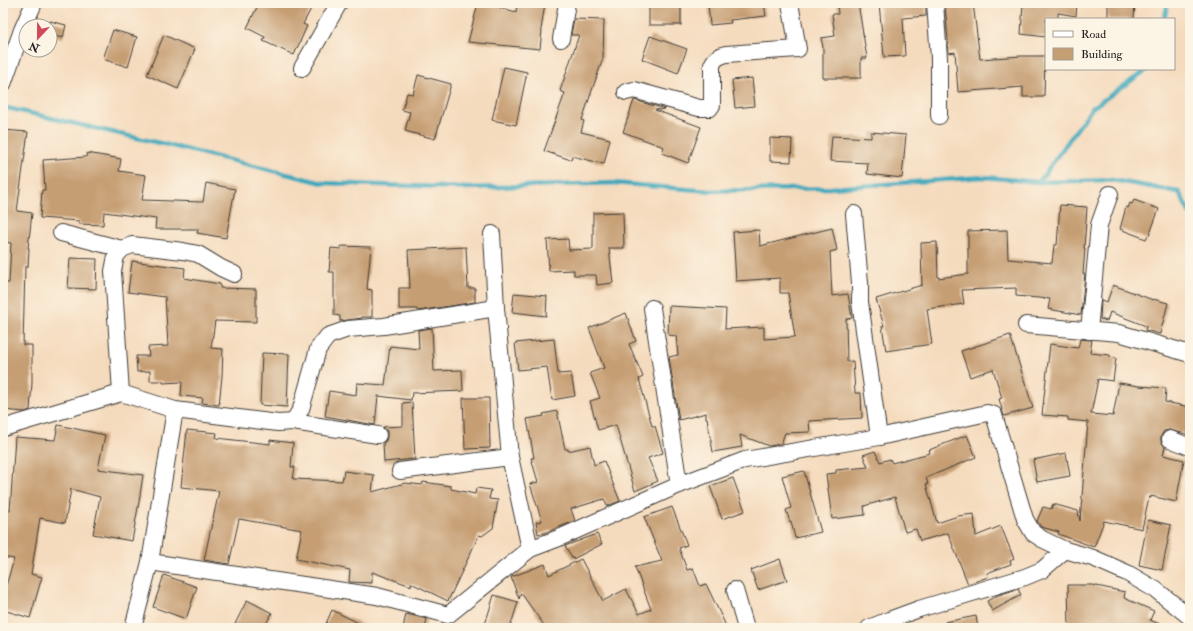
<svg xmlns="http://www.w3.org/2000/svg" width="1193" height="631" viewBox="0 0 1193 631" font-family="'IM FELL Double Pica',serif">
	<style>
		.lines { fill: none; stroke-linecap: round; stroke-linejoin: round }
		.stream { stroke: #3ca8bc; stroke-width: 4.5 }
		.building { fill: #c69e73 }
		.minor-casing { stroke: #3d3934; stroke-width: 18 }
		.minor { stroke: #fff; stroke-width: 16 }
	</style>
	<rect width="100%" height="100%" fill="#fcf5e5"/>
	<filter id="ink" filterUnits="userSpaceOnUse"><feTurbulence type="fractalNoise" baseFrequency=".025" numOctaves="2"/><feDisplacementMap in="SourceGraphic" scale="8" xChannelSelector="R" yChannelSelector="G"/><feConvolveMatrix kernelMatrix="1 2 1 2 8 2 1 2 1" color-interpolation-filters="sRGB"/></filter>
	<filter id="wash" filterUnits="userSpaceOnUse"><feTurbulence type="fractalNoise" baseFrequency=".012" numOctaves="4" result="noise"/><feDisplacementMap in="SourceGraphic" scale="16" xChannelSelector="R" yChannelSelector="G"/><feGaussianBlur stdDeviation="0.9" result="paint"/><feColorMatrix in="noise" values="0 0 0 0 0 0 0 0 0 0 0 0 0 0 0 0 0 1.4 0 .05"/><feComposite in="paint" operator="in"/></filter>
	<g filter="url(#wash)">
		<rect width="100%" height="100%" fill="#f5dbbe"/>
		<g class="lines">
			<g class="stream">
				<polyline points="1164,19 1168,3"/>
				<polyline points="3,107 168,145 323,183 468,188 613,183 710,191 831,188 983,177 1039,182 1112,180 1179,192 1190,214"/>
				<polyline points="1039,182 1092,108 1148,69"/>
			</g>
		</g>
		<g id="blocks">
			<g class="building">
				<polygon points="259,3 314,3 303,24 307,26 294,55 263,41 265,37 247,28"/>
				<polygon points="478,3 483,3 516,12 517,3 545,3 541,30 542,30 540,49 468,42"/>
				<rect x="649" y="3" width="32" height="22"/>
				<polygon points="708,3 764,3 766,16 730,20 731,23 710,25"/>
				<polygon points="846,3 858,3 867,58 861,58 861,78 823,78 823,47 821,38 835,36 832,14 838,14 837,4"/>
				<polygon points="879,3 926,3 926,16 903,18 905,56 884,57"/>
				<polygon points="945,3 973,3 980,59 1021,56 1045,56 1044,97 1023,97 1023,87 958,92 955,52 949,53"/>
				<polygon points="1023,3 1077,3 1076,16 1058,13 1058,19 1046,19 1046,37 1021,34"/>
				<polygon points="1108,3 1135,3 1134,19 1108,19"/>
				<polygon points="574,19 604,20 603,58 582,120 584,121 581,132 610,139 604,164 572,156 571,160 544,151 565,93 560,91 579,35 571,35"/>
				<polygon points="50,21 66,25 63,38 50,35"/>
				<polygon points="113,30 137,37 128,67 103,59"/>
				<polygon points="164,35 195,49 178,89 147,75"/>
				<polygon points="650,36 687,49 678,73 642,59"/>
				<polygon points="504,67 527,72 516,125 492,120"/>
				<polygon points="418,75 451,84 435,139 405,131 410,112 402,110 407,93 413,94"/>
				<polygon points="752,78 755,106 735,108 732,80"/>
				<polygon points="634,100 665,109 655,110 701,127 688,163 662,153 664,147 623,132"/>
				<polygon points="3,130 28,132 17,211 32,213 28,248 29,248 28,267 25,267 23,345 32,345 32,383 30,410 25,412 3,410 3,283 9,283 11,243 3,242"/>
				<polygon points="871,132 906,135 902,178 867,174 868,163 830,161 832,136 871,138"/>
				<polygon points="770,138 792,139 791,162 770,161"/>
				<polygon points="87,153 121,159 119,171 146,175 142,200 203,202 206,183 235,189 226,238 197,233 198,229 155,229 156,219 104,212 103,225 79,224 79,221 40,218 42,190 45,190 43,160 86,157"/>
				<polygon points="1134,200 1159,209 1149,236 1148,235 1146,239 1120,229 1126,207 1128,208 1130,203 1132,204"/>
				<polygon points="1060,205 1087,207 1084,248 1085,248 1083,274 1085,274 1081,315 1048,309 1050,299 1016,296 1016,288 962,290 964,304 927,309 932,344 886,351 882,326 884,326 876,299 922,285 921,243 937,242 938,278 968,274 968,231 1007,230 1008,259 1052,263 1054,245 1057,245"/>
				<polygon points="623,212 624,248 609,248 613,283 597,285 596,275 574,275 574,270 549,271 547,240 568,239 569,250 593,249 593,213"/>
				<polygon points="832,228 837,250 830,252 832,296 848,294 852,318 846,319 847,362 853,361 855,393 861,393 862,418 809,421 810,432 785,433 781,444 769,446 740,435 742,447 713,452 707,418 706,418 706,413 679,420 669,357 678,355 676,336 668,335 669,306 726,309 725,329 764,327 764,339 795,337 788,293 780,293 780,278 736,281 733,232 759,230 760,246"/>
				<polygon points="341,246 371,247 367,289 372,290 372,317 362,317 362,318 340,321 340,316 334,315 334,272 329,272 331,248 341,249"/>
				<polygon points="466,247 468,288 475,288 475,302 418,311 417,309 399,309 399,288 410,288 408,250"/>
				<polygon points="70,258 97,259 96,289 68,288"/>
				<polygon points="132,261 185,268 184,278 220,284 220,288 256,289 256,322 215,321 211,348 223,349 222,376 219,405 202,403 203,398 181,396 182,382 163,383 163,381 150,381 150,371 137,372 136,356 149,356 148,347 168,346 165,297 128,292"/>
				<polygon points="1113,285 1153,300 1153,299 1168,303 1160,334 1145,330 1146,326 1110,312 1107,321 1100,319 1101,300 1107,302"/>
				<polygon points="514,293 547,296 546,316 512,312"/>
				<polygon points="626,313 636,341 629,344 643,377 639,379 652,426 655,426 663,453 648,458 658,481 635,491 616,425 598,430 590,401 600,398 590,373 604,368 589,328"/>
				<polygon points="432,328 434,371 462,370 463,391 412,393 411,400 378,396 375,425 325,416 329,391 356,395 357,383 385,385 390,346 419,349 418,330"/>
				<polygon points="1010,335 1033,408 1004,416 999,399 1002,398 993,369 970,377 961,351"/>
				<polygon points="554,339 558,374 571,373 575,396 552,400 547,367 518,370 515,343"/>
				<polygon points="1080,339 1092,340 1090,353 1110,355 1110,357 1116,358 1113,381 1098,379 1091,414 1113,416 1119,383 1139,386 1166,388 1165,402 1190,407 1190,435 1169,430 1164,431 1161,436 1161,441 1165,447 1163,455 1184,460 1176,502 1151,496 1151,498 1149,497 1142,529 1104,521 1094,547 1058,534 1059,532 1041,527 1037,521 1043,507 1051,509 1053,504 1078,511 1080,521 1088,422 1068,420 1068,417 1042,415 1050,344 1078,348"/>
				<polygon points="262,353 289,354 287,407 260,405"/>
				<polygon points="463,398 489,398 490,448 465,449"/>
				<polygon points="412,402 415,459 384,462 383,443 386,441 387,436 387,431 383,427 403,426 403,403"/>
				<polygon points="557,411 565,449 568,449 568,451 590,446 594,465 604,461 620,501 607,506 604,499 571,509 575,521 544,533 538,534 536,522 542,521 530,484 538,482 531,458 534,458 527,419 544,416 543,414"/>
				<polygon points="58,425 105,435 98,469 143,475 139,502 132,541 93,534 100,497 71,489 65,523 40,518 31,574 42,577 30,618 3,610 3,596 14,559 3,557 3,510 10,511 15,437 55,440"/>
				<polygon points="187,430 217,433 216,438 270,444 270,440 293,443 291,467 295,467 293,479 342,481 344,471 374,475 372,492 405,483 422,485 423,482 451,486 451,489 475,494 476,488 491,490 489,499 498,500 493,528 482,536 479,535 448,601 411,583 411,586 372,572 372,583 349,582 350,570 296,559 302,530 239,519 229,564 204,560 219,491 181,487"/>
				<polygon points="967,435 976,457 926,478 928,484 926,484 937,523 958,516 974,514 976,536 1001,526 1014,559 1010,561 1011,564 987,573 988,577 968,584 948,533 920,541 916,529 905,532 895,497 864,506 865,515 832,519 826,474 836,473 836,470 868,467 863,455 875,451 880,462 890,459 892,463 930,453 929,450"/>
				<polygon points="1066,453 1070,476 1037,482 1033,460"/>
				<polygon points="804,471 821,532 795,538 791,521 790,522 786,510 791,508 782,476"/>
				<polygon points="733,478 745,511 722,519 710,486"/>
				<polygon points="672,507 687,545 679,548 687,570 693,568 700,586 706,584 727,628 546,628 521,593 519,599 511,577 545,564 549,575 581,559 603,601 626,589 639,614 651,609 635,567 662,561 644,517"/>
				<polygon points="1148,520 1171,525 1162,570 1139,565"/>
				<polygon points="597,534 602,544 573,559 565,546"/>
				<polygon points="780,559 787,580 758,590 751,570"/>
				<polygon points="164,575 197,587 186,619 153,607"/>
				<polygon points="1068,585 1092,585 1125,592 1124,598 1154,611 1150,620 1169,628 1069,628"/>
				<polygon points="1018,589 1021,595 992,611 987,601 998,595"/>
				<polygon points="494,595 518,602 510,628 484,628"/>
				<polygon points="247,600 272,613 267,622 270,628 233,628"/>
				<polygon points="332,610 369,628 324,628"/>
				<polygon points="406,614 427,619 425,628 403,628"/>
				<polygon points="976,616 978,628 945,628 945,622"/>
			</g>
		</g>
	</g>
	<g filter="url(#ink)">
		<use href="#blocks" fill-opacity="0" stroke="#3d3934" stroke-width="1"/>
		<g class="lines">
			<g class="minor-casing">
				<g id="minor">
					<polyline points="935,3 939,58 939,116"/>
					<polyline points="561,39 567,3"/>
					<polyline points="302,68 339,3"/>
					<polyline points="3,84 22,30 34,3"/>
					<path d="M626,92L634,90L699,108H710L712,105V65C715,58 719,56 726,54L798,49L790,3"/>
					<polyline points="854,214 860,283 860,302 879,437"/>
					<polyline points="61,233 122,249"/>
					<polyline points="492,234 496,308 510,457 530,549"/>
					<polyline points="652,308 679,485"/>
					<polyline points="1026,325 1119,333 1190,354"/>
					<polyline points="1089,331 1099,225 1110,194"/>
					<polyline points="121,393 113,271 116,256 122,249 132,245 183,251 198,254 221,268 234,274"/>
					<polyline points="293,422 378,435"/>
					<polyline points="3,428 121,393 175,410 278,423 293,422 301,409 318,349 328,336 348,329 384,326 496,308"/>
					<polyline points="1170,439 1190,447"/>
					<polyline points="400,471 510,457"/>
					<polyline points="150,562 377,596 448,615 530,549 559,538 679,485 745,460 879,437 987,413 994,415 1025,519 1033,533 1042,539 1065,550 1093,558 1127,573 1156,590 1190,617"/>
					<polyline points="735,590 746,628"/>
					<polyline points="133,628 150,562 175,410"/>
					<polyline points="869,628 889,620 919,609 1025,577 1042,570 1065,550"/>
				</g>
			</g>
			<use href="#minor" class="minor"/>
		</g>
	</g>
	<rect width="1193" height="631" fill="none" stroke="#fcf5e5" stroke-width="16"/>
	<rect x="1045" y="18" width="130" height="52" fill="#fcf5e5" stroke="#a29e95"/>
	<rect x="1053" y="31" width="20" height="6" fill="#ffffff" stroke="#a29e95"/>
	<text x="1081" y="38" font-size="12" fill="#1c1c1c">Road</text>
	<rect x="1053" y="48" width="20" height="12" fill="#c69e73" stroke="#a29e95"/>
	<text x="1081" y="58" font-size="12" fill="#1c1c1c">Building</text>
	<g transform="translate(38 38) rotate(202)"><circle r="19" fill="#fcf5e5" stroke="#a29e95"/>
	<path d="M0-3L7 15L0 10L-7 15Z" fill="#d1495b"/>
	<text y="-6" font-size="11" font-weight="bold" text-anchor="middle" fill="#1c1c1c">N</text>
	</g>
</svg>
